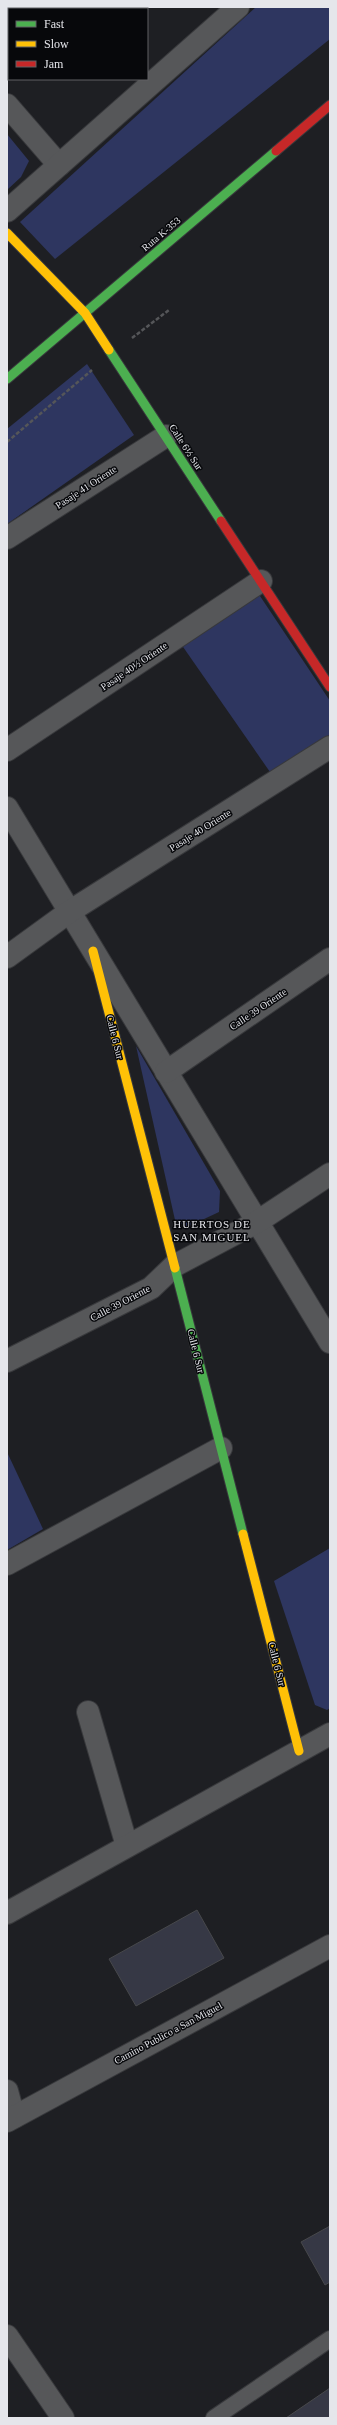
<svg xmlns="http://www.w3.org/2000/svg" width="337" height="2425" viewBox="0 0 337 2425" font-family="'Times New Roman',serif">
	<style>
		.green { fill: #2e3660 }
		.building { fill: #363845; stroke: #47484b }
		.lines { fill: none; stroke-linecap: round; stroke-linejoin: round }
		.lane-casing { stroke: #38393c; stroke-width: 18 }
		.street-casing { stroke: #38393c; stroke-width: 24 }
		.fast-casing { stroke: #38393c; stroke-width: 11 }
		.slow-casing { stroke: #38393c; stroke-width: 11 }
		.jam-casing { stroke: #38393c; stroke-width: 11 }
		.path { stroke: #555659; stroke-width: 2.5; stroke-dasharray: 4 2; stroke-linecap: butt }
		.lane { stroke: #565759; stroke-width: 16 }
		.street { stroke: #565759; stroke-width: 22 }
		.fast { stroke: #4caf50; stroke-width: 9 }
		.slow { stroke: #ffc107; stroke-width: 9 }
		.jam { stroke: #c62828; stroke-width: 9 }
		.labels { text-anchor: middle; dominant-baseline: central; stroke-width: 3; stroke-linejoin: round; paint-order: stroke }
		.street-label { font-size: 10px; fill: #e5e6eb; stroke: #07080b }
		.neighbourhood-label { font-size: 11px; letter-spacing: 1px; fill: #e5e6eb; stroke: #07080b }
	</style>
	<rect width="100%" height="100%" fill="#1e1f23"/>
	<g class="green">
		<polygon points="256,7 330,7 330,39 55,259 20,222"/>
		<polygon points="7,134 29,161 21,177 7,190"/>
		<polygon points="87,364 134,435 7,524 7,429"/>
		<polygon points="258,593 330,701 330,735 270,772 181,644"/>
		<polygon points="136,1046 220,1191 219,1212 187,1227 175,1220"/>
		<polygon points="7,1452 43,1529 7,1550"/>
		<polygon points="330,1548 330,1708 327,1710 315,1705 274,1581"/>
	</g>
	<g class="building">
		<polygon points="197,1910 224,1958 136,2006 109,1959"/>
		<polygon points="330,2226 330,2282 325,2285 301,2242"/>
		<polygon points="330,2388 330,2418 286,2418"/>
	</g>
	<g class="lines">
		<g class="lane-casing">
			<polyline id="lane" points="214,2418 330,2339"/>
		</g>
		<g class="street-casing">
			<g id="street">
				<polyline points="7,105 59,165"/>
				<polyline points="7,211 238,7"/>
				<polyline points="7,538 166,436"/>
				<polyline points="7,750 261,581"/>
				<polyline points="7,808 330,1342"/>
				<polyline points="7,957 69,912 330,747"/>
				<polyline points="166,1072 330,959"/>
				<polyline points="7,1361 151,1288 174,1266 257,1222 330,1174"/>
				<polyline points="7,1564 221,1448"/>
				<polyline points="88,1712 127,1846"/>
				<polyline points="7,1913 330,1734"/>
				<polyline points="7,2091 14,2117"/>
				<polyline points="7,2121 330,1946"/>
				<polyline points="7,2336 63,2418"/>
			</g>
		</g>
		<g class="fast-casing">
			<g id="fast">
				<polyline points="109,350 221,521"/>
				<polyline points="7,379 276,151"/>
				<polyline points="175,1268 243,1534"/>
			</g>
		</g>
		<g class="slow-casing">
			<g id="slow">
				<polyline points="7,233 85,313 109,350"/>
				<polyline points="93,951 175,1268"/>
				<polyline points="243,1534 299,1751"/>
			</g>
		</g>
		<g class="jam-casing">
			<g id="jam">
				<polyline points="276,151 330,105"/>
				<polyline points="221,521 330,687"/>
			</g>
		</g>
		<g class="path">
			<polyline points="132,338 169,310"/>
			<polyline points="7,442 92,370"/>
		</g>
		<use href="#lane" class="lane"/>
		<use href="#street" class="street"/>
		<use href="#fast" class="fast"/>
		<use href="#slow" class="slow"/>
		<use href="#jam" class="jam"/>
	</g>
	<g class="labels">
		<g class="street-label">
			<text transform="translate(161 234) rotate(-40)">Ruta K-353</text>
			<text transform="translate(186 447) rotate(57)">Calle 6½ Sur</text>
			<text transform="translate(86 487) rotate(-33)">Pasaje 41 Oriente</text>
			<text transform="translate(134 666) rotate(-34)">Pasaje 40½ Oriente</text>
			<text transform="translate(200 830) rotate(-32)">Pasaje 40 Oriente</text>
			<text transform="translate(258 1009) rotate(-34)">Calle 39 Oriente</text>
			<text transform="translate(115 1037) rotate(76)">Calle 6 Sur</text>
			<text transform="translate(120 1303) rotate(-28)">Calle 39 Oriente</text>
			<text transform="translate(196 1351) rotate(76)">Calle 6 Sur</text>
			<text transform="translate(277 1664) rotate(76)">Calle 6 Sur</text>
			<text transform="translate(168 2033) rotate(-28)">Camino Publico a San Miguel</text>
		</g>
		<g class="neighbourhood-label">
			<text x="212" y="1224">HUERTOS DE<tspan x="212" dy="13">SAN MIGUEL</tspan></text>
		</g>
	</g>
	<rect width="337" height="2425" fill="none" stroke="#e5e6eb" stroke-width="16"/>
	<rect x="8" y="8" width="140" height="72" fill="#07080b" stroke="#606165"/>
	<rect x="16" y="21" width="20" height="6" fill="#4caf50" stroke="#606165"/>
	<text x="44" y="28" font-size="12" fill="#e5e6eb">Fast</text>
	<rect x="16" y="41" width="20" height="6" fill="#ffc107" stroke="#606165"/>
	<text x="44" y="48" font-size="12" fill="#e5e6eb">Slow</text>
	<rect x="16" y="61" width="20" height="6" fill="#c62828" stroke="#606165"/>
	<text x="44" y="68" font-size="12" fill="#e5e6eb">Jam</text>
</svg>
